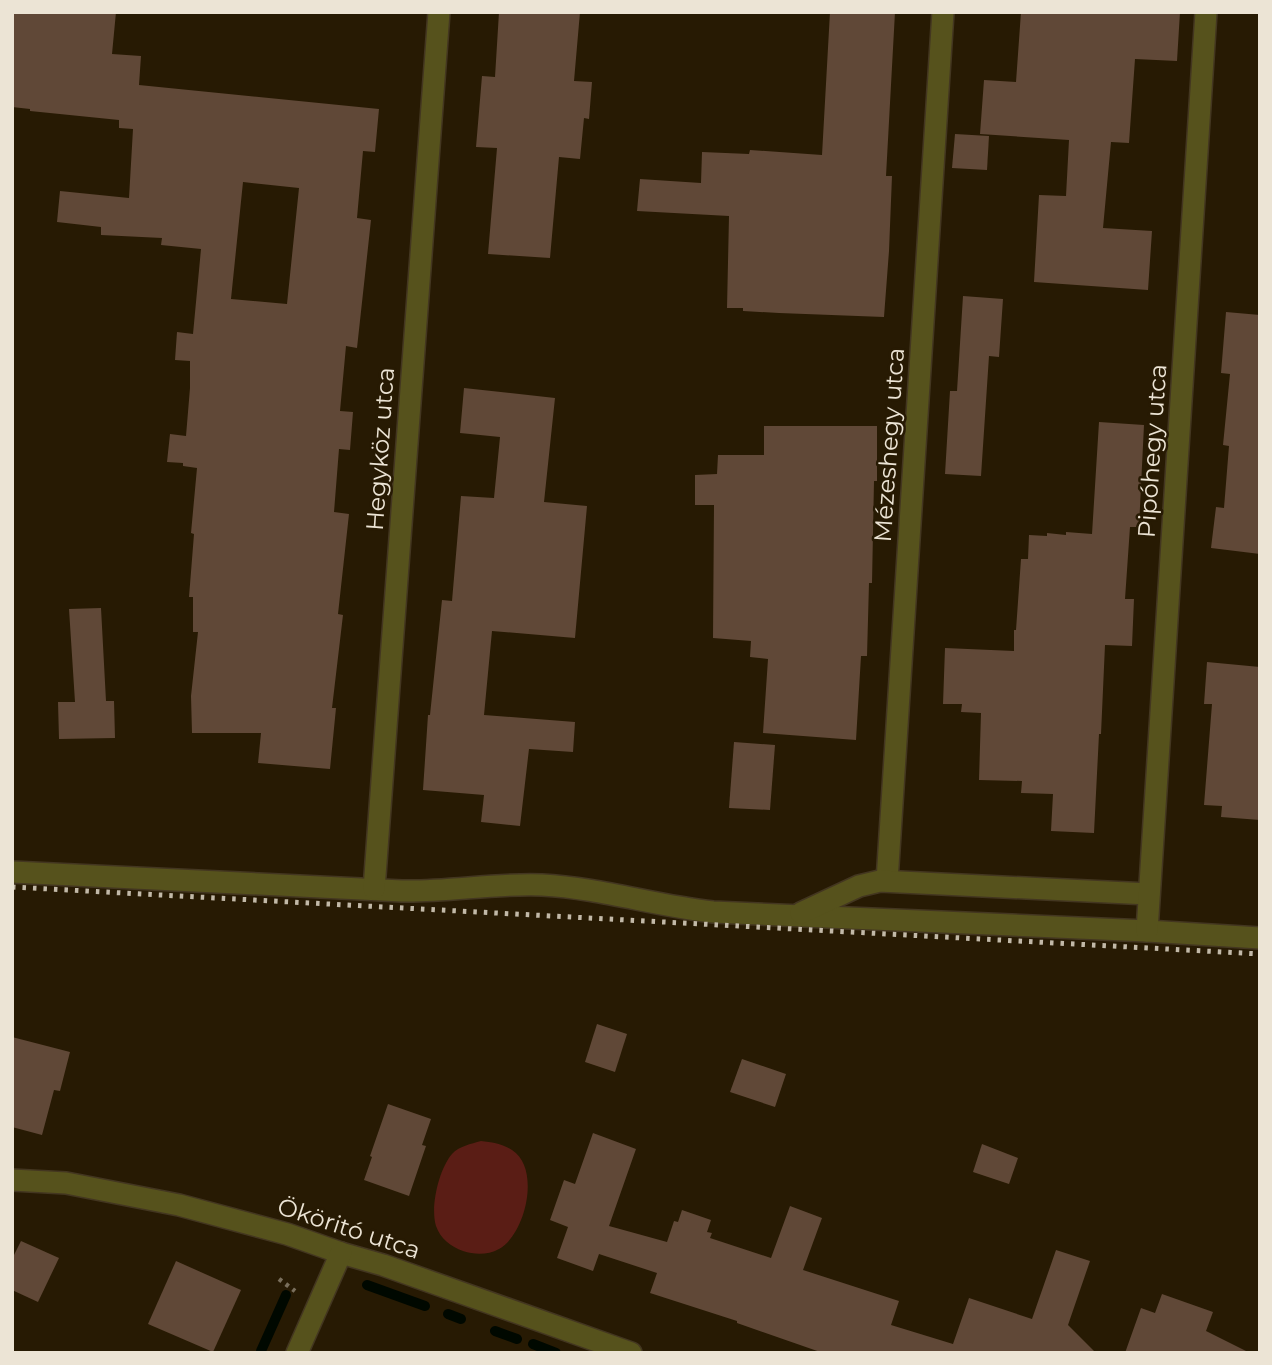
<svg xmlns="http://www.w3.org/2000/svg" width="1272" height="1365" viewBox="0 0 1272 1365" font-family="Montserrat,sans-serif">
	<style>
		.green { fill: #5a1d15 }
		.lines { fill: none; stroke-linecap: round; stroke-linejoin: round }
		.stream { stroke: #000800; stroke-width: 10 }
		.building { fill: #604837; fill-rule: evenodd }
		.minor-casing { stroke: #433620; stroke-width: 24 }
		.path { stroke: #7a6f5c; stroke-width: 4.5; stroke-dasharray: 3.5 5; stroke-linecap: butt }
		.minor { stroke: #56521c; stroke-width: 21 }
		.rail { stroke: #c2b9a8; stroke-width: 5; stroke-dasharray: 3.5 7; stroke-linecap: butt }
		.labels { text-anchor: middle; dominant-baseline: central; stroke-width: 5; stroke-linejoin: round; paint-order: stroke }
		.street-label { font-size: 24px; fill: #ece4d5; stroke: #271a03 }
	</style>
	<rect width="100%" height="100%" fill="#271a03"/>
	<path class="green" d="M481,1141C492,1142 502,1144 512,1150C541,1168 526,1234 499,1249C488,1255 475,1255 463,1251C451,1247 440,1238 436,1226C430,1207 439,1169 452,1154C459,1146 471,1144 481,1141Z"/>
	<g class="lines">
		<g class="stream">
			<polyline points="367,1285 425,1306"/>
			<polyline points="448,1314 461,1319"/>
			<polyline points="495,1331 517,1339"/>
			<polyline points="533,1344 556,1353"/>
			<polyline points="261,1351 286,1295"/>
		</g>
	</g>
	<g class="building">
		<path d="M12,12H116L112,54L141,56L139,85L379,109L375,152L363,151L357,218L371,220L357,348L346,346L340,411L353,412L350,450L339,449L334,512L349,514L338,614L343,615L332,708H336L330,769L258,763L261,733H192L191,696L198,632H193V597H189L194,534L191,533L197,468L183,466V463L167,462L170,434L186,436L190,388V361L175,360L177,332L193,334L201,249L161,245L162,238L101,235V227L57,222L60,191L129,198L133,129L119,128V120L30,111V109L12,107ZM243,182L299,188L287,304L231,299Z"/>
		<polygon points="499,12 580,12 574,81 592,82 589,119 584,118 580,159 559,157 550,258 488,254 497,148 476,147 482,76 495,77"/>
		<polygon points="830,12 895,12 886,176 892,176 889,251 884,317 779,313 743,311 743,308 727,308 729,216 637,211 640,179 701,183 702,152 749,154 750,150 822,155"/>
		<polygon points="1021,12 1180,12 1177,61 1135,59 1129,143 1111,142 1103,228 1152,231 1148,290 1034,282 1039,195 1066,196 1069,140 980,134 984,80 1016,82"/>
		<polygon points="955,134 989,136 987,170 952,168"/>
		<polygon points="963,296 1003,299 999,357 989,356 981,476 945,474 950,391 957,391"/>
		<polygon points="1226,312 1260,315 1260,554 1211,548 1216,507 1224,508 1229,446 1223,445 1230,374 1221,373"/>
		<polygon points="464,388 555,398 544,502 587,506 575,638 492,631 484,715 575,722 573,752 529,749 520,826 481,822 484,795 423,790 428,715 430,715 442,600 452,601 461,496 494,498 500,437 460,433"/>
		<polygon points="1099,422 1144,425 1139,527 1130,527 1125,599 1134,599 1132,646 1105,645 1101,734 1099,734 1094,833 1051,831 1053,794 1021,793 1022,781 979,780 981,713 961,712 962,704 943,704 945,648 1014,651 1014,630 1016,630 1021,559 1028,559 1029,535 1047,536 1047,533 1066,535 1066,532 1092,534"/>
		<polygon points="764,426 877,426 877,481 874,481 872,583 869,583 867,656 861,656 856,740 763,733 768,659 750,657 751,641 713,638 714,505 695,505 695,475 717,474 718,455 764,455"/>
		<polygon points="101,608 106,701 114,701 115,738 59,739 58,702 75,702 69,609"/>
		<polygon points="1207,662 1260,667 1260,820 1221,817 1222,806 1204,805 1212,704 1204,704"/>
		<polygon points="734,742 775,745 770,810 729,808"/>
		<polygon points="597,1024 627,1034 615,1072 585,1062"/>
		<polygon points="12,1037 70,1052 60,1091 54,1090 42,1135 12,1127"/>
		<polygon points="742,1059 786,1074 775,1107 730,1092"/>
		<polygon points="388,1104 431,1119 422,1145 426,1146 409,1196 364,1180 372,1157 370,1156"/>
		<polygon points="593,1133 636,1149 609,1226 667,1242 674,1221 678,1222 682,1210 711,1220 707,1232 712,1233 710,1238 771,1258 790,1206 822,1218 803,1270 899,1301 891,1325 953,1344 969,1298 1032,1319 1056,1250 1090,1261 1068,1325 1096,1353 823,1353 737,1323 737,1321 650,1293 657,1273 599,1254 593,1271 557,1258 568,1227 550,1220 564,1180 575,1184"/>
		<polygon points="982,1144 1018,1158 1009,1184 973,1172"/>
		<polygon points="21,1241 59,1258 38,1302 12,1290 12,1259"/>
		<polygon points="176,1261 241,1290 213,1352 148,1324"/>
		<polygon points="1162,1294 1213,1312 1206,1331 1250,1353 1125,1353 1141,1308 1155,1313"/>
	</g>
	<g class="lines">
		<g class="minor-casing">
			<g id="minor">
				<path d="M12,872L402,891C449,892 495,883 542,885C600,888 656,906 713,912L1147,931L1260,938"/>
				<polyline points="887,881 943,12"/>
				<polyline points="374,889 439,12"/>
				<polyline points="801,913 859,886 880,881 1149,894"/>
				<polyline points="1147,931 1206,12"/>
				<polyline points="12,1180 66,1183 179,1205 287,1234 341,1253 383,1265 631,1353"/>
				<polyline points="297,1353 341,1253"/>
			</g>
		</g>
		<polyline class="path" points="279,1279 295,1291"/>
		<use href="#minor" class="minor"/>
		<polyline class="rail" points="12,887 1260,954"/>
	</g>
	<g class="labels">
		<g class="street-label">
			<text transform="translate(889 445) rotate(-86)">Mézeshegy utca</text>
			<text transform="translate(380 449) rotate(-86)">Hegyköz utca</text>
			<text transform="translate(1152 451) rotate(-86)">Pipóhegy utca</text>
			<text transform="translate(349 1228) rotate(18)">Ököritó utca</text>
		</g>
	</g>
	<rect width="1272" height="1365" fill="none" stroke="#ece4d5" stroke-width="28"/>
</svg>
